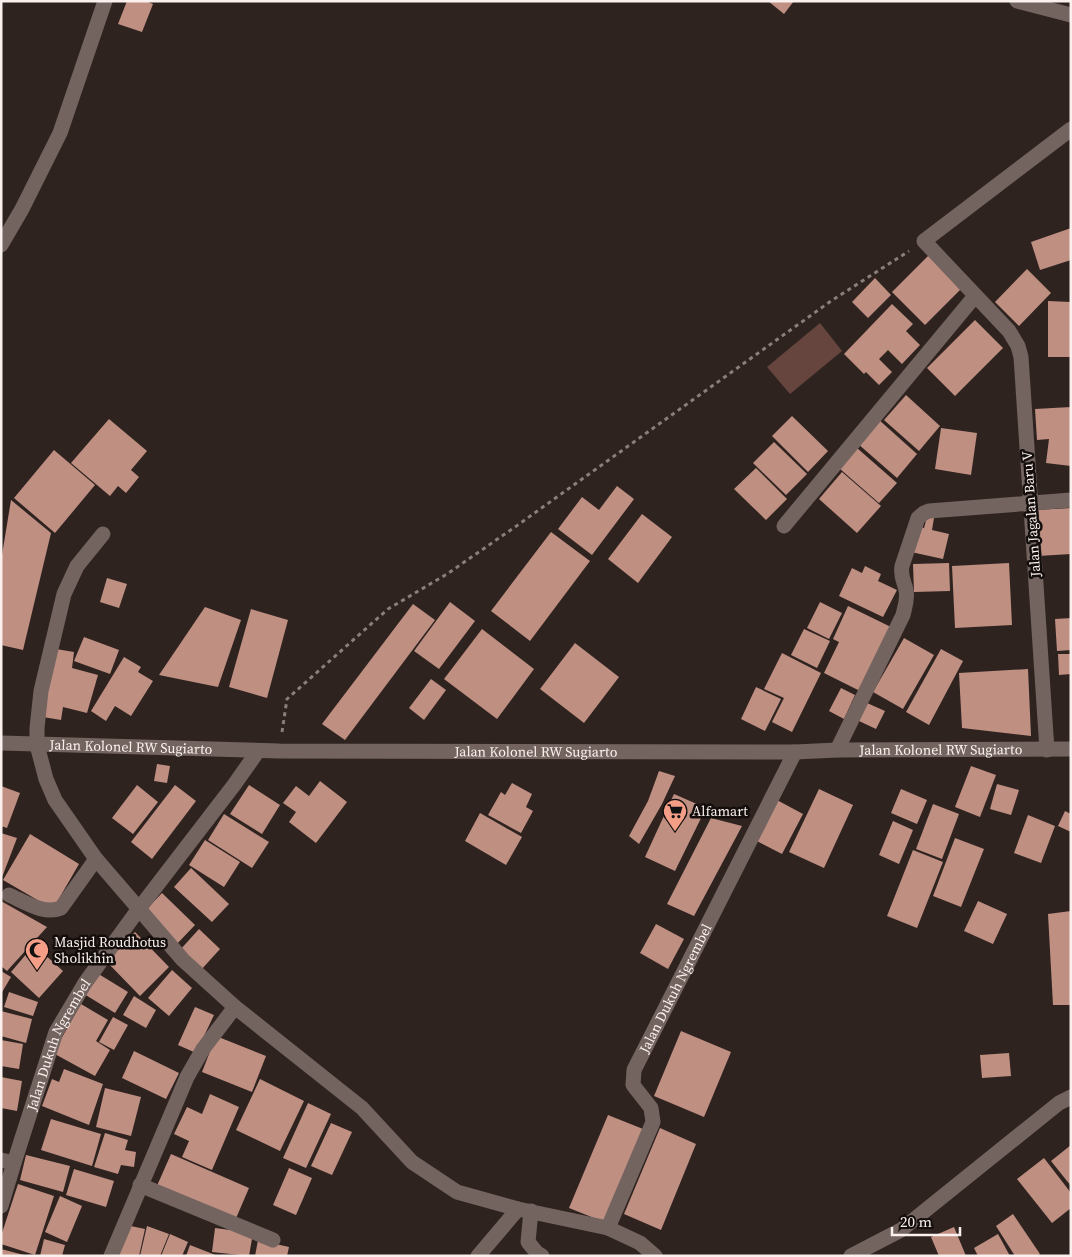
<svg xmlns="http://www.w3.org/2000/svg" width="1072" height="1257" viewBox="0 0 1072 1257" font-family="'Source Serif 4',serif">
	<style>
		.green { fill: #65453d }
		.building { fill: #bf8f82 }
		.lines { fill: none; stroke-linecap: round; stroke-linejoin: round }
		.path { stroke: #8a7f7c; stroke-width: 3; stroke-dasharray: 4 4; stroke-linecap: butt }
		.street { stroke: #736460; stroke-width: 15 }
		.secondary { stroke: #736460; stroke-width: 15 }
		.labels { text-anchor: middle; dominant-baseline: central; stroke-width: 5; stroke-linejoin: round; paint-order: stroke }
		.street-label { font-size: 14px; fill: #faf1ee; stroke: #130e0c }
		.poi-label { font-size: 14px; fill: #faf1ee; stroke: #130e0c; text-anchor: start }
	</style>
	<rect width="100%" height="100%" fill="#2f2320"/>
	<polygon class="green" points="820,323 842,351 790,394 767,367"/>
	<g class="building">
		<polygon points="127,1 146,1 153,4 142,32 118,24"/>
		<polygon points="768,1 794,1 784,14"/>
		<polygon points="1071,228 1071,260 1040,270 1031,242"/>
		<polygon points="930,254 963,287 925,325 892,292"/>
		<polygon points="1027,269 1051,293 1019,326 995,302"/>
		<polygon points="875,278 891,295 868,318 852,302"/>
		<polygon points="1048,301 1071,302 1071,357 1048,357"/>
		<polygon points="892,304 913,324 906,331 920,345 902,364 888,350 879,359 892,372 879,385 866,372 864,374 844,354"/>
		<polygon points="975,320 1003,348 955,396 927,368"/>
		<polygon points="906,395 940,426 919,451 884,420"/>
		<polygon points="1071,407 1071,466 1046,463 1049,439 1037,440 1035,409"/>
		<polygon points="792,416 828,451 808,472 772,436"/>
		<polygon points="109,419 147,451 131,470 139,477 126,493 118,486 110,496 71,463"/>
		<polygon points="878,419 917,454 897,478 857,443"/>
		<polygon points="941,428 977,433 971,475 935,469"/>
		<polygon points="774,442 807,474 786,495 753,463"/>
		<polygon points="857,448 897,483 879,503 839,468"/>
		<polygon points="54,450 95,485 55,533 14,498"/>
		<polygon points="756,468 787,499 766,520 734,489"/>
		<polygon points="842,472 881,506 857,533 819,499"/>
		<polygon points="617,486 634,499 592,555 558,529 582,497 599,510"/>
		<polygon points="11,500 51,533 23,650 1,645 1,561"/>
		<polygon points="1071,508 1071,554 1038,556 1036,510"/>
		<polygon points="642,514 672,537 638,583 608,559"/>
		<polygon points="927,517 934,518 932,530 949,534 943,559 911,552 917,526 924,528"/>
		<polygon points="551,532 590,561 530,641 491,611"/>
		<polygon points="949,563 950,591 914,592 913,564"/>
		<polygon points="1009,563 1012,625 955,628 952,566"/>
		<polygon points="865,566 881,574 878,581 897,590 883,617 839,596 852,568 862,573"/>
		<polygon points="107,578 127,584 119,608 100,602"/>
		<polygon points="450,602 475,621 439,669 414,651"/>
		<polygon points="820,602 842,613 829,639 807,628"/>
		<polygon points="413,604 435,620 345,740 322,724"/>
		<polygon points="848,606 893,628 860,691 824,673 839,642 833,639"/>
		<polygon points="205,607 241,620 218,687 159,675"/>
		<polygon points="251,609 288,620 267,698 229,687"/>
		<polygon points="1071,618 1071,650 1057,651 1055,619"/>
		<polygon points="482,629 534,669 497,719 444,679"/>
		<polygon points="804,629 830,641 817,668 791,655"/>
		<polygon points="84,637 119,650 110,674 74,661"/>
		<polygon points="904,638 934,655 903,709 873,692"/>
		<polygon points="575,643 619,677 584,723 540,689"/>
		<polygon points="56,649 74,652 72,668 98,675 87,713 63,707 61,720 43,717"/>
		<polygon points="941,649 963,661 929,725 906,712"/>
		<polygon points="782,653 821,673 792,732 772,722 784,698 764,689"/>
		<polygon points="1058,654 1071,654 1071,674 1059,675"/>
		<polygon points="124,657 141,667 138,672 153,681 131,716 115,706 106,721 91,711"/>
		<polygon points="1028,669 1031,736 962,728 959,673"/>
		<polygon points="431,679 446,690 424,720 409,708"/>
		<polygon points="756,687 781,699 765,731 741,719"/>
		<polygon points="841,688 855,695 844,719 829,711"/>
		<polygon points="867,703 885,711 876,729 859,721"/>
		<polygon points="157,764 170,766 167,783 154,781"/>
		<polygon points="971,766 996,775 980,817 955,807"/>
		<polygon points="659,771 675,776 662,804 639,844 629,836 648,801"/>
		<polygon points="320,781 347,802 316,843 289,822 296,812 283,803 296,786 309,796"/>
		<polygon points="512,783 532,794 526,807 533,811 521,833 488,815 501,792 505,795"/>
		<polygon points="997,784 1019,790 1011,815 990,809"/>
		<polygon points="137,785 158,802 133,834 112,818"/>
		<polygon points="175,785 196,801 152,859 131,842"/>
		<polygon points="249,785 280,805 262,834 230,814"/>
		<polygon points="1,786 20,793 7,828 1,826"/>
		<polygon points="819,789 853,805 824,868 789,852"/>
		<polygon points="901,789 927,800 917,824 891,813"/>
		<polygon points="674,794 706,808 675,871 645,857"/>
		<polygon points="775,799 803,814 782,854 753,839"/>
		<polygon points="933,804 959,814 942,859 916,849"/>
		<polygon points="1065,811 1071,814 1071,832 1058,826"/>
		<polygon points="480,813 522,837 506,865 465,841"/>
		<polygon points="224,814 269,842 252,868 208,840"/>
		<polygon points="1028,815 1055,826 1041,863 1014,853"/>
		<polygon points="711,818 742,826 694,916 667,904"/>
		<polygon points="893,821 913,830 899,864 879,855"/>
		<polygon points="1,833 17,838 1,880"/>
		<polygon points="30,834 79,864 53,909 3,880"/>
		<polygon points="955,838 984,849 961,907 933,896"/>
		<polygon points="205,840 240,862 224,887 189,865"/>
		<polygon points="913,850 943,862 917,928 887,916"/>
		<polygon points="191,868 229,904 212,922 174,887"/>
		<polygon points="162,893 195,925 175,946 142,914"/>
		<polygon points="1,901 47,927 7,971 1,966"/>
		<polygon points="978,901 1007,914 993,944 964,931"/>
		<polygon points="1071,911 1071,1005 1053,1005 1048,914"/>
		<polygon points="656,924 684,939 668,969 640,953"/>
		<polygon points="199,929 220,949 201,970 180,950"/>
		<polygon points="135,932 169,967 140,996 106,961"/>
		<polygon points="34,945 63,971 39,998 11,972"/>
		<polygon points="172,970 192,988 169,1016 148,998"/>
		<polygon points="1,971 11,977 1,994"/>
		<polygon points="97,973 128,992 115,1013 84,994"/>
		<polygon points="9,992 38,1002 33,1016 4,1007"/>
		<polygon points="134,996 156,1010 146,1028 123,1015"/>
		<polygon points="81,1004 108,1020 96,1041 110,1050 95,1076 53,1053"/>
		<polygon points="195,1007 214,1015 196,1053 178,1045"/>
		<polygon points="1,1011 32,1019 26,1043 1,1036"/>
		<polygon points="113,1017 128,1025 114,1050 99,1042"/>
		<polygon points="681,1031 731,1052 704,1117 654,1096"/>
		<polygon points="216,1036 266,1056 252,1092 202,1072"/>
		<polygon points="1,1040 23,1044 19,1069 1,1066"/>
		<polygon points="134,1051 179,1073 166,1099 122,1078"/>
		<polygon points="1009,1053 1011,1076 982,1078 980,1055"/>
		<polygon points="64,1069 103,1084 89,1125 42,1106 52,1079 59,1082"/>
		<polygon points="1,1077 22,1081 17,1111 1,1108"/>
		<polygon points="260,1079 304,1101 280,1151 236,1130"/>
		<polygon points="105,1088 141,1097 131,1136 96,1127"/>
		<polygon points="210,1094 239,1107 212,1170 182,1157 189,1141 174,1134 187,1107 202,1114"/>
		<polygon points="308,1103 331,1114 306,1168 283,1158"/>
		<polygon points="608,1115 643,1129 604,1222 569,1208"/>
		<polygon points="51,1119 101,1134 92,1166 41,1150"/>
		<polygon points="331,1123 352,1132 332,1175 311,1166"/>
		<polygon points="660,1128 696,1144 661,1230 624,1214"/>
		<polygon points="105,1133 128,1140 125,1150 136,1152 134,1167 121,1165 118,1174 94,1167"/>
		<polygon points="1071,1145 1071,1186 1051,1161"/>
		<polygon points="171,1154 249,1188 234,1223 156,1188"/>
		<polygon points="26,1155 70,1166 63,1192 20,1180"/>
		<polygon points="1044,1158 1071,1193 1071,1208 1052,1223 1017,1179"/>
		<polygon points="289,1168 312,1178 296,1215 273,1205"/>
		<polygon points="74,1169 114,1181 106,1207 66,1195"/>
		<polygon points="18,1184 54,1196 35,1255 1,1244 1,1236"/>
		<polygon points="60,1196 82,1206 67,1242 45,1232"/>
		<polygon points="1013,1214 1040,1254 1037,1256 1015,1256 996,1226"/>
		<polygon points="126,1225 145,1229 139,1256 119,1256"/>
		<polygon points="147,1226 169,1234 160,1256 140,1256"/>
		<polygon points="954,1227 966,1256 939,1256 931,1237"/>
		<polygon points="215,1228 253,1233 249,1256 212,1252"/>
		<polygon points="170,1234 188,1242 182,1256 161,1256"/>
		<polygon points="998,1234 1010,1256 978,1256 974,1248"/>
		<polygon points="44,1239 65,1245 62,1256 40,1256"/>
		<polygon points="258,1240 289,1247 287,1256 255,1256"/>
		<polygon points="190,1245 218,1256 186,1256"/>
		<polygon points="1,1249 24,1255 24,1256 1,1256"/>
	</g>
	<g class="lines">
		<polyline class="path" points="282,732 287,699 388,609 447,574 515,527 831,301 909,251"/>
		<g class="street">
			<polyline points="1017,1 1071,15"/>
			<polyline points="1,245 22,209 60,133 105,1"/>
			<polyline points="784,526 975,296"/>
			<polyline points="103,534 77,566 64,594 41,691 37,728 37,745 46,779 55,800 96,859 183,960 235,1007 362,1108 412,1162 457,1192 518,1209 608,1228 640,1243 655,1256"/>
			<path d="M837,750L903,615C905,606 908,599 906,590C904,581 900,576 902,566L918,518L924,513L929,511L1071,500"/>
			<polyline points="1047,750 1021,357 1018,346 1009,331 924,241 1071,129"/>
			<path d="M9,895C25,902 44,915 61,908L96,859"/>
			<path id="s1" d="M1,1160L14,1163L56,1032L85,983L138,910L234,785L258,751"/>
			<polyline points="140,1185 273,1240"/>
			<polyline points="1,1206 14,1163"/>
			<polyline points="531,1211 528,1242 537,1253 542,1256"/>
			<path id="s2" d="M608,1228L653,1122L651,1108L633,1085L634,1070L795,752"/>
			<polyline points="111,1256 187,1077 203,1049 235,1007"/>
			<polyline points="478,1256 518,1209"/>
			<polyline points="851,1256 901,1230 1059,1103 1071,1097"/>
		</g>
		<path class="secondary" id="s3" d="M1,743L279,751L795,752L837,750L1071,749"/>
	</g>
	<defs>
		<g id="supermarket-pin" transform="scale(1.25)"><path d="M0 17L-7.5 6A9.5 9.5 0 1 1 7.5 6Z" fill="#f49e88" stroke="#130e0c"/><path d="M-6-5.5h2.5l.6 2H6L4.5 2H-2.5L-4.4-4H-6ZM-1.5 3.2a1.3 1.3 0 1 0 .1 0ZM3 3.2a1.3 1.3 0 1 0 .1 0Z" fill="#111"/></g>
		<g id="mosque-pin" transform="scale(1.25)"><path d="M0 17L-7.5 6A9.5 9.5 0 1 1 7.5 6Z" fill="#f49e88" stroke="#130e0c"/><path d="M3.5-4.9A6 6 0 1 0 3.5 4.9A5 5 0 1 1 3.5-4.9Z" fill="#111"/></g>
	</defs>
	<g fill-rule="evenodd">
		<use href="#supermarket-pin" x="675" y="811"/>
		<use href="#mosque-pin" x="37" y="950"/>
	</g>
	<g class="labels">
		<g class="street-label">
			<text transform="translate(1031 514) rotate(-94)">Jalan Jagalan Baru V</text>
			<text stroke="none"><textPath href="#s3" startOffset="130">Jalan Kolonel RW Sugiarto</textPath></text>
			<text stroke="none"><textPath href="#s3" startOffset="940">Jalan Kolonel RW Sugiarto</textPath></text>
			<text stroke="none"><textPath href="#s3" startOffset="535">Jalan Kolonel RW Sugiarto</textPath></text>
			<text stroke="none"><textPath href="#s2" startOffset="265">Jalan Dukuh Ngrembel</textPath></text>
			<text stroke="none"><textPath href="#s1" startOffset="140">Jalan Dukuh Ngrembel</textPath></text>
		</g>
		<g class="poi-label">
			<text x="692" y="811">Alfamart</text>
			<text x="54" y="942">Masjid Roudhotus<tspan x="54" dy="16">Sholikhin</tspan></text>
		</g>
	</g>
	<rect width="1072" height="1257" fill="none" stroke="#faf1ee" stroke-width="5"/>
	<path d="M892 1227v8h68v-8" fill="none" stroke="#faf1ee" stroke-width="2.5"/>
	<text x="900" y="1227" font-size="15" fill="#faf1ee" stroke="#130e0c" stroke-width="4" paint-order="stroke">20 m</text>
</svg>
